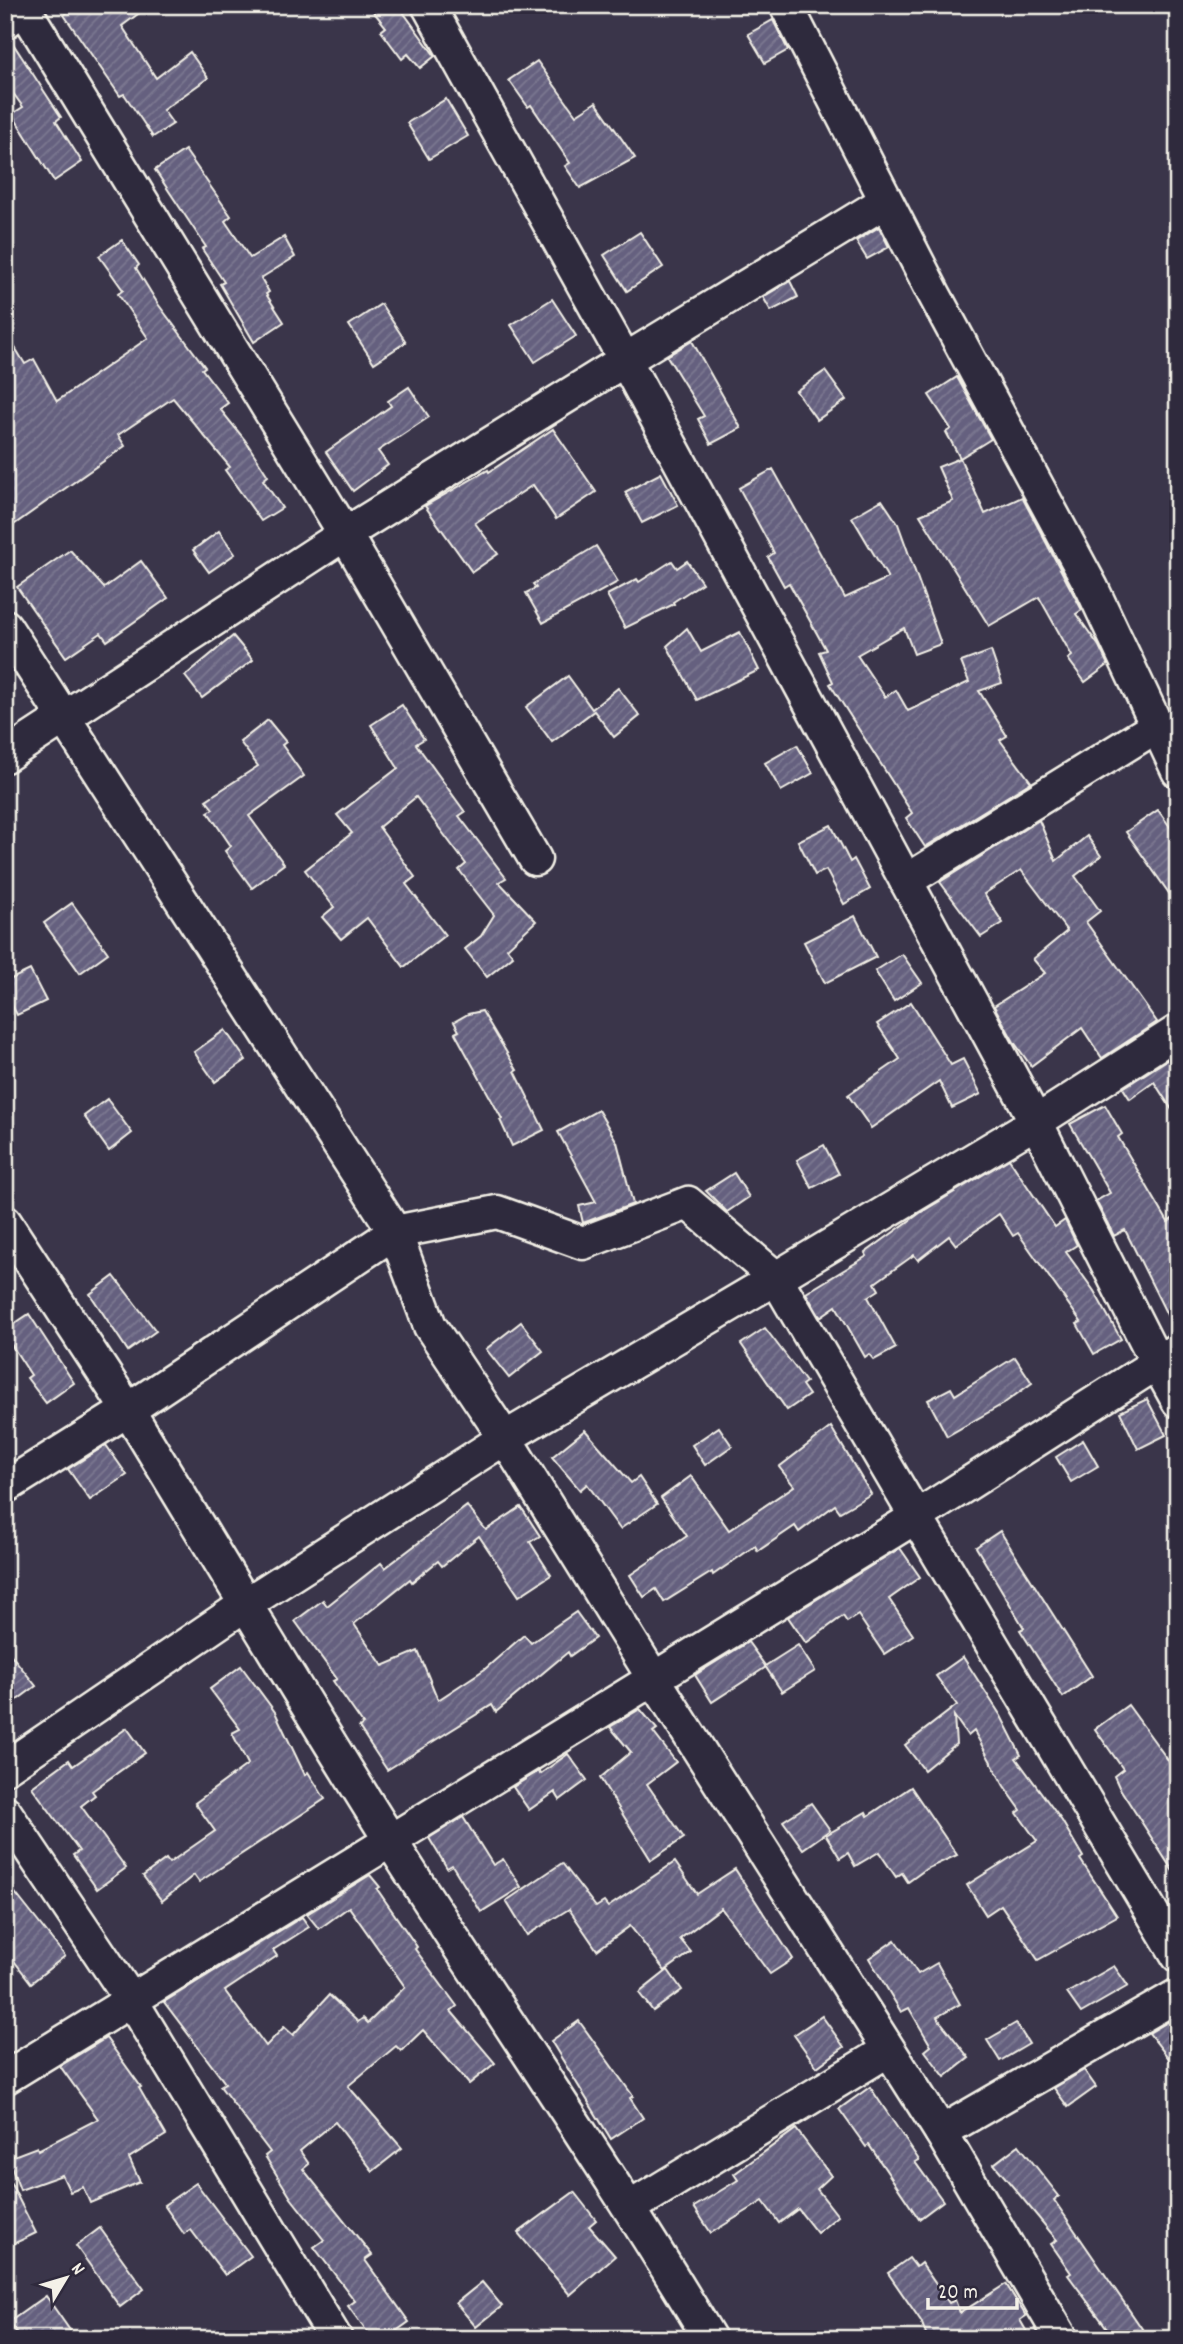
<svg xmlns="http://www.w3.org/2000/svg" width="1183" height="2344" viewBox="0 0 1183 2344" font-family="Dekko,sans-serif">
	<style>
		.building { fill: url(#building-hatch); stroke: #f4f1e8; stroke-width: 2 }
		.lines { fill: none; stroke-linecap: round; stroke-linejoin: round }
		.minor-casing { stroke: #f4f1e8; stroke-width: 37 }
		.minor { stroke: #2f2a3d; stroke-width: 32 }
	</style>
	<defs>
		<pattern id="building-hatch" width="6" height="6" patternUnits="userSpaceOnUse" patternTransform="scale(1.75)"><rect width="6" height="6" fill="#65617f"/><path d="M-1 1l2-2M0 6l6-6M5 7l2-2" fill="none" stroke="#7c7891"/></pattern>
	</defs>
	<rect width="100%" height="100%" fill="#3a354a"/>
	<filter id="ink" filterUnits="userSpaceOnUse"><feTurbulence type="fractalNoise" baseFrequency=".0143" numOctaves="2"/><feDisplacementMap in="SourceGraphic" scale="14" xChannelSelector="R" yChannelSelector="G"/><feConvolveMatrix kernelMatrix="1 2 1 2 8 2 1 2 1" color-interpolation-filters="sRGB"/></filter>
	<g filter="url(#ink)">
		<g class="building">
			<polygon points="76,5 150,5 122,26 156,78 190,52 208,78 163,110 173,124 153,137 124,94 120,96 64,15"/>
			<polygon points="368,5 398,5 435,56 420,68 408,54 402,59 381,31 386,27"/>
			<polygon points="773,20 788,50 765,63 748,34"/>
			<polygon points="10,39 61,117 56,121 82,162 54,181 12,114 23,107 10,89 5,92 5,40"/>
			<polygon points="537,61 576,115 596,102 635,158 580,188 565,166 570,163 531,105 528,107 509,80"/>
			<polygon points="446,99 468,136 429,159 407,123"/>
			<polygon points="185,150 231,216 225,221 250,258 284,237 295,257 261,278 269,292 266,294 284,322 254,342 220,284 224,282 202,249 206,247 155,170"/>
			<polygon points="879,227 889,247 867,259 856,241"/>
			<polygon points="640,232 663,267 627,291 604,255"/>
			<polygon points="122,240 139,265 136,268 158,304 205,367 202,369 228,403 220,409 245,440 268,476 263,480 282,508 261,521 225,470 230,467 173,398 118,435 125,446 5,531 5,331 25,364 34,359 57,401 148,338 118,294 123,290 99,256"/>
			<polygon points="790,281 798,297 771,311 763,297"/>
			<polygon points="552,299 576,336 535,362 511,325"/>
			<polygon points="381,304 406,342 374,363 349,325"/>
			<polygon points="692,341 741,428 711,444 698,419 704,416 667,356"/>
			<polygon points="825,371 846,400 817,420 796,391"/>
			<polygon points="957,377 991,439 960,458 946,432 951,429 929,395"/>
			<polygon points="409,387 429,417 378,451 388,465 353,491 326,452 391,406 388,401"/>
			<polygon points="553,429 596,492 556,519 533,485 475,523 498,554 472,572 425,506 488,470 489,472"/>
			<polygon points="960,458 985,514 1022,497 1082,610 1076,614 1099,646 1108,665 1085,682 1068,659 1072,656 1039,597 989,626 920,515 953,501 938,467"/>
			<polygon points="773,469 845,598 888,578 852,517 882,500 898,524 941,644 914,654 904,628 857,655 885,697 896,690 908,711 969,682 961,662 991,651 1002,683 979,691 1007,736 1000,740 1031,782 925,847 906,818 912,813 830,684 833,682 819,652 826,650 789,583 784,586 768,557 774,553 739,488"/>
			<polygon points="661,473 678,505 642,523 625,492"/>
			<polygon points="219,531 235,554 209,572 193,550"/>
			<polygon points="596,546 618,582 543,623 526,593 536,588 533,584"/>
			<polygon points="70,550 104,588 141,561 168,598 107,641 101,633 66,657 17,587"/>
			<polygon points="672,561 677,568 687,561 702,583 673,602 674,604 625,628 607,595 637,579 639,582"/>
			<polygon points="687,628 701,652 740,632 759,670 697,700 667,646"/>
			<polygon points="233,636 253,660 202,698 185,676"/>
			<polygon points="568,676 592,709 618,688 640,716 614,737 594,711 552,742 526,707"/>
			<polygon points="402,705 424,739 416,744 465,812 459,816 506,878 499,882 536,921 507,948 513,956 487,977 465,949 481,936 494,915 459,870 466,864 416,797 379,827 415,877 406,884 445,935 404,967 367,918 341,939 322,917 334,907 305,870 352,833 337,815 398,768 371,725"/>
			<polygon points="268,720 286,742 282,745 304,776 249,816 284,864 252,888 225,851 231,846 208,812 213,809 206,800 258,766 240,742"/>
			<polygon points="797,745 813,773 781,791 765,763"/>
			<polygon points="1158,810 1178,838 1178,906 1126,832"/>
			<polygon points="1039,820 1056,861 1087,836 1101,856 1075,876 1100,911 1086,922 1157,1022 1102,1058 1082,1028 1031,1066 1014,1042 994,1006 1045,973 1033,959 1067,931 1021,870 984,894 1003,923 981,937 940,882"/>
			<polygon points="831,825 850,862 854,859 870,889 844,904 826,870 815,875 798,841"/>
			<polygon points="72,903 108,953 80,973 44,923"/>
			<polygon points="855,916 876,957 825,983 804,942"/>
			<polygon points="902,954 922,983 894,1001 875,971"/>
			<polygon points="30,970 46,1001 17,1015 5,992 5,982"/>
			<polygon points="911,1002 951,1065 963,1059 981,1094 952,1108 939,1081 871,1128 848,1095 900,1059 877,1024"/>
			<polygon points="482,1011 517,1070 515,1071 544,1130 512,1146 500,1120 502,1119 455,1033 459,1031 454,1022 468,1014"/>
			<polygon points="225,1030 246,1060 215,1082 194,1052"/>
			<polygon points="1178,1053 1178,1119 1154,1082 1130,1099 1123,1088"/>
			<polygon points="107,1099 132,1133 109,1151 84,1116"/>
			<polygon points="1105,1105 1122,1134 1118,1137 1168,1222 1178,1215 1178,1331 1175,1331 1125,1230 1114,1236 1096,1201 1110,1193 1070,1124"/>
			<polygon points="598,1110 617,1142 633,1204 583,1223 579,1206 596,1202 558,1132"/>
			<polygon points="824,1145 839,1174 812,1188 797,1160"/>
			<polygon points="1009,1159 1055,1227 1065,1220 1077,1245 1066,1252 1094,1291 1121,1339 1094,1354 1077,1324 1081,1322 1018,1233 1013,1236 999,1214 956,1245 949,1236 918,1260 914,1255 875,1283 879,1290 868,1297 896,1348 874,1360 869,1354 865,1357 836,1306 820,1317 806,1293 867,1256 865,1253 920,1213"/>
			<polygon points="734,1173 749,1197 727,1212 706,1191"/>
			<polygon points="114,1276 156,1331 128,1351 90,1294"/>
			<polygon points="29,1314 74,1383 46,1403 27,1378 31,1375 5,1335 5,1330"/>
			<polygon points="521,1322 543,1351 509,1378 486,1349"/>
			<polygon points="765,1328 806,1382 802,1385 809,1395 787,1410 741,1344"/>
			<polygon points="1015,1357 1032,1383 1003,1404 947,1436 928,1400 951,1388 955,1395"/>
			<polygon points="1147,1399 1166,1435 1138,1449 1120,1412"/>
			<polygon points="719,1427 732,1446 705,1465 692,1445"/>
			<polygon points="831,1427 871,1494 840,1512 835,1505 799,1532 795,1526 758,1551 755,1546 713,1575 712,1572 664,1602 656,1589 644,1597 630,1575 687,1536 661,1498 691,1476 729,1530 794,1486 779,1467"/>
			<polygon points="585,1430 631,1483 639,1477 657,1504 620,1529 587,1484 580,1490 552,1457"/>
			<polygon points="1083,1440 1098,1466 1071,1482 1056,1457"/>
			<polygon points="106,1445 127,1475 90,1500 68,1469"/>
			<polygon points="467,1506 486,1530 521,1507 540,1536 530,1542 551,1575 519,1596 479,1536 442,1566 438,1561 412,1582 410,1579 354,1624 383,1666 418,1651 438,1700 485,1669 524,1635 531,1643 576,1612 595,1638 570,1656 568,1652 496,1712 492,1705 387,1770 359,1727 363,1724 333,1681 337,1679 295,1621 323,1600 327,1606 381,1563 385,1568"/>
			<polygon points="1000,1531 1092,1676 1063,1697 1020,1630 1024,1628 976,1547"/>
			<polygon points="900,1548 920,1577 889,1599 913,1635 884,1654 858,1615 847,1622 843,1616 806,1643 788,1617"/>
			<polygon points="748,1642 766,1667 712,1702 695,1675"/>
			<polygon points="798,1645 815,1671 782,1692 765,1666"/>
			<polygon points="5,1647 36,1686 5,1709"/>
			<polygon points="963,1657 1001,1716 1021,1755 1016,1758 1062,1821 1083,1857 1080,1859 1117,1916 1038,1960 1001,1905 986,1915 967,1885 1037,1841 1017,1813 1021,1810 1004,1786 974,1731 968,1736 954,1716 956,1744 924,1770 905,1745 957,1705 936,1676"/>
			<polygon points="241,1666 275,1712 305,1775 308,1772 325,1799 199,1882 194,1875 162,1901 143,1876 166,1859 169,1863 215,1831 195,1803 248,1764 232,1733 240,1729 210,1689"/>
			<polygon points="1128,1705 1178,1774 1178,1879 1119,1787 1114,1776 1123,1769 1095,1729"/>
			<polygon points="640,1709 657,1729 653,1732 676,1762 647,1784 684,1838 651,1860 600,1778 631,1752 610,1727"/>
			<polygon points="127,1728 145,1753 92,1791 95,1795 81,1806 126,1868 97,1889 73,1855 79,1851 32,1787 69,1760 73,1766"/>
			<polygon points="568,1754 587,1780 560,1800 555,1792 529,1810 513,1787 539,1771 540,1774"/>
			<polygon points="911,1787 957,1855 926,1869 908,1882 902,1873 896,1877 879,1852 855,1866 848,1853 840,1858 826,1835 866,1812 868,1816"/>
			<polygon points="811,1803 830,1830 803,1849 783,1821"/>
			<polygon points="463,1817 493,1865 503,1859 521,1887 481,1912 452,1865 447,1868 429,1838"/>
			<polygon points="675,1862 697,1894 735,1869 793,1959 770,1974 721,1908 680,1939 691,1952 665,1971 630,1926 597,1950 569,1909 527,1935 506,1901 562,1863 596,1907 604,1902 608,1907"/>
			<polygon points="370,1875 380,1887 377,1889 417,1947 415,1949 457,2006 451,2011 495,2063 469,2084 423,2030 401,2051 396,2046 348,2086 402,2148 373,2171 335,2122 300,2151 309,2164 303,2169 372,2255 365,2260 409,2322 385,2339 372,2339 348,2306 355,2301 314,2247 324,2240 291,2198 265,2156 270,2152 220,2086 225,2083 164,2002 302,1917 309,1927 273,1950 277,1956 225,1991 266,2046 284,2027 293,2035 329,1995 358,2022 363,2018 368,2023 405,1987 349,1907 319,1929 307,1914"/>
			<polygon points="5,1880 65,1956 31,1983 5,1949"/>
			<polygon points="895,1940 918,1974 937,1963 960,2004 937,2017 969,2058 945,2077 925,2051 931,2046 909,2008 901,2012 869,1958"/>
			<polygon points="1114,1966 1128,1986 1081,2013 1067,1993"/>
			<polygon points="668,1970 682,1990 653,2011 639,1993"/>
			<polygon points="822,2016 844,2047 817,2067 794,2035"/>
			<polygon points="1178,2016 1178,2070 1149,2033"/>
			<polygon points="579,2021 633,2096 630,2098 643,2118 611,2139 551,2041"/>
			<polygon points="1016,2023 1029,2044 1000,2061 987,2040"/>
			<polygon points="106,2038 141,2087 139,2088 166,2135 129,2158 140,2182 90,2203 83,2187 70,2192 62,2175 20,2190 8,2158 37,2147 38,2150 98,2119 60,2066"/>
			<polygon points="1084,2070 1096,2087 1068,2107 1054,2088"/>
			<polygon points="870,2087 919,2160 915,2162 943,2201 919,2219 869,2145 866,2147 839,2109"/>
			<polygon points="796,2129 831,2176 817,2189 838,2216 817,2233 798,2209 779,2223 763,2201 711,2233 694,2207 738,2180 734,2174"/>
			<polygon points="1019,2145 1059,2196 1054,2200 1149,2339 1115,2339 1068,2275 1071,2273 1051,2244 1057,2240 994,2164"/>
			<polygon points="5,2172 36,2233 5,2248"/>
			<polygon points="196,2183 251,2256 225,2275 191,2230 184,2234 164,2205"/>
			<polygon points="574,2192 596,2220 589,2226 615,2256 570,2295 518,2233"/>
			<polygon points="100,2228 144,2289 120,2307 76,2246"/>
			<polygon points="909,2258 916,2267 921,2263 949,2303 955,2300 960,2313 1006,2284 1026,2316 1020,2320 1031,2339 919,2339 926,2334 921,2321 888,2273"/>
			<polygon points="482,2282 502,2306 476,2327 456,2303"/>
			<polygon points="46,2296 76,2339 21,2339 9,2322"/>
		</g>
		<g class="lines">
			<g class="minor-casing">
				<g id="minor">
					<polyline points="428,5 625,360 345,534 535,859"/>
					<polyline points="786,5 934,294 1092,588 1178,771"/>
					<polyline points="5,22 24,8 345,534 5,756"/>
					<polyline points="5,626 395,1232 430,1326 505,1438 654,1679 941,2132 1062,2339"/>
					<polyline points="906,881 1157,726"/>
					<polyline points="1178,1031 1036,1122 1157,1363 916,1517 1178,1956"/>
					<polyline points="5,1222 128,1410 395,1232 497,1212 583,1243 688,1203 776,1278 1036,1122 625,360 886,201"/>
					<polyline points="1178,1349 1157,1363 1178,1401"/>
					<path d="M5,1487L128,1410C216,1554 302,1700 392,1843C497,2009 609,2170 710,2339"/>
					<polyline points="5,1768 246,1604 505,1438 776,1278 916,1517 5,2078"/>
					<polyline points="5,1812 131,2000 336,2339"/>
					<polyline points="941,2132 1178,1995"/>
					<polyline points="631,2207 887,2051"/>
				</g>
			</g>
			<use href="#minor" class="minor"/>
		</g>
	</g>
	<rect width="1183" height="2344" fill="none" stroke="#2f2a3d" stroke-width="28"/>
	<rect x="14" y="14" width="1155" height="2316" fill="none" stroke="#f4f1e8" stroke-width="2.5" filter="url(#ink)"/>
	<g transform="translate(66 2278) rotate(52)" stroke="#2f2a3d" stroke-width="5" paint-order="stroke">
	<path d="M0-5L12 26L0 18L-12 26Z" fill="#f4f1e8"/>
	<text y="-10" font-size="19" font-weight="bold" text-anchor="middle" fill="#f4f1e8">N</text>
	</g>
	<path d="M928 2298v10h89v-10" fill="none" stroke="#f4f1e8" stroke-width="3.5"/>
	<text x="938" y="2298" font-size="21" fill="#f4f1e8" stroke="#2f2a3d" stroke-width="5" paint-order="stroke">20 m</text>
</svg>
